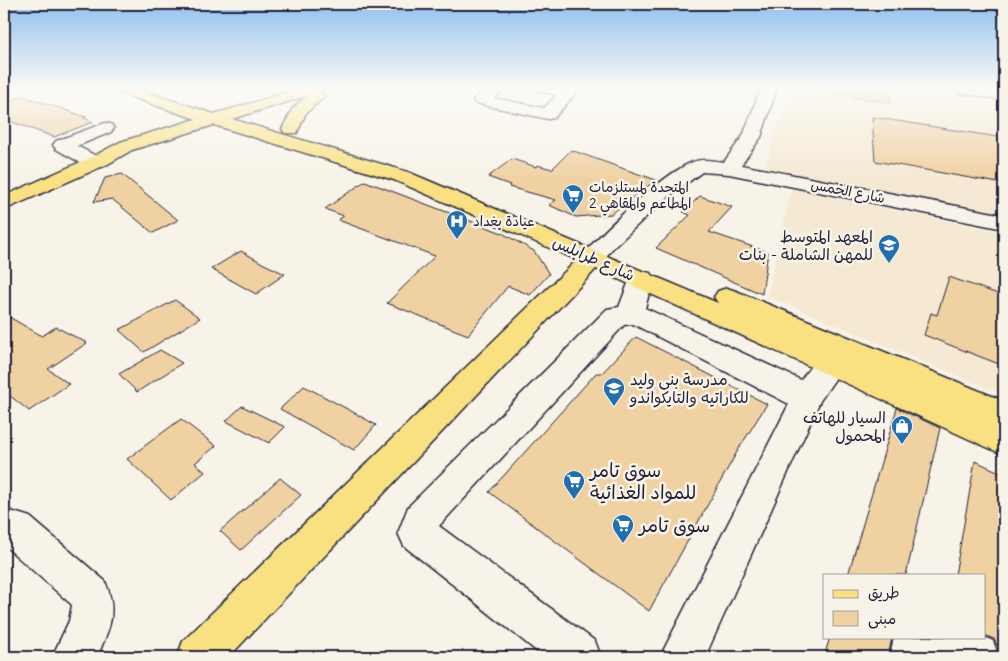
<svg xmlns="http://www.w3.org/2000/svg" width="1008" height="661" viewBox="0 0 1008 661" font-family="Delius,'Playpen Sans Arabic',sans-serif">
	<style>
		.built { fill: #f5e9d3 }
		.green { fill: #c3d58a; stroke: #727c62 }
		.building { fill: #f0d1a2; stroke: #22223b }
		.lines { fill: none; stroke-linecap: round; stroke-linejoin: round }
		.minor-casing { stroke: #22223b; stroke-width: 3 }
		.major-casing { stroke: #22223b; stroke-width: 3 }
		.minor { fill: #f7f3e8; fill-rule: evenodd }
		.major { fill: #f9e181; fill-rule: evenodd }
		.labels { text-anchor: middle; dominant-baseline: central; stroke-width: 5; stroke-linejoin: round; paint-order: stroke }
		.far-poi-label { font-size: 14px; fill: #22223b; stroke: #f7f3e8; text-anchor: start }
		.far-street-label { font-size: 14px; fill: #22223b; stroke: #f7f3e8 }
		.poi-label { font-size: 16px; fill: #22223b; stroke: #f7f3e8; text-anchor: end }
		.street-label { font-size: 16px; fill: #22223b; stroke: #f7f3e8 }
		.near-poi-label { font-size: 19px; fill: #22223b; stroke: #f7f3e8; text-anchor: start }
	</style>
	<rect width="100%" height="100%" fill="#f7f3e8"/>
	<filter id="ink" filterUnits="userSpaceOnUse"><feTurbulence type="fractalNoise" baseFrequency=".02" numOctaves="2"/><feDisplacementMap in="SourceGraphic" scale="10" xChannelSelector="R" yChannelSelector="G"/><feConvolveMatrix kernelMatrix="1 2 1 2 8 2 1 2 1" color-interpolation-filters="sRGB"/></filter>
	<g filter="url(#ink)">
		<g class="built">
			<polygon points="790,88 935,88 1004,98 1004,216 765,167"/>
			<polygon points="792,188 1004,233 1004,395 767,296"/>
		</g>
		<polygon class="green" points="821,88 890,89 891,103 820,92"/>
		<g class="building">
			<polygon points="23,96 86,117 84,118 93,122 54,137 4,119 4,103"/>
			<polygon points="872,117 1004,138 1004,184 875,161"/>
			<polygon points="571,150 630,171 656,180 611,214 576,217 549,205 556,200 509,187 510,185 488,177 512,159 536,167 537,165 552,169"/>
			<polygon points="122,174 178,220 153,233 112,199 94,202 105,178"/>
			<polygon points="365,181 502,233 534,251 549,274 530,295 508,286 468,335 387,303 435,256 338,220 344,216 325,209"/>
			<polygon points="700,196 732,207 709,232 768,252 762,294 656,248 690,215 683,212"/>
			<polygon points="241,251 264,264 285,274 256,294 211,269"/>
			<polygon points="949,277 1004,296 1004,366 924,335 931,313 937,315"/>
			<polygon points="175,300 200,318 144,352 119,330"/>
			<polygon points="4,314 42,336 56,327 87,343 48,369 69,384 29,411 4,391"/>
			<polygon points="636,337 767,404 738,450 649,611 489,492 596,373 602,373"/>
			<polygon points="160,350 182,363 137,392 119,374"/>
			<polygon points="304,386 351,411 376,425 354,450 280,409"/>
			<polygon points="242,406 285,427 269,443 226,421"/>
			<polygon points="897,408 940,428 906,575 848,575"/>
			<polygon points="181,419 216,446 195,463 205,472 171,500 127,459"/>
			<polygon points="975,461 1004,474 1004,650 997,645 994,639 984,635 984,575 955,575"/>
			<polygon points="280,478 301,495 241,550 220,531"/>
			<polygon points="830,637 892,637 888,657 824,657"/>
		</g>
		<g class="lines">
			<g class="minor-casing">
				<g id="minor">
					<polygon points="487,88 505,88 494,98 544,108 557,95 538,91 535,88 573,90 576,93 554,118 548,119 475,103 473,100"/>
					<path d="M761,88H777L761,137L741,165L1004,215V229L729,174L702,172L663,201L612,249L601,263L593,265L585,263L581,258C597,235 667,171 693,162C702,158 714,161 724,162L743,136Z"/>
					<polygon points="953,88 1004,90 1004,100 961,93"/>
					<polygon points="105,123 111,124 114,128 111,132 77,146 102,159 105,163 102,167 88,167 56,149 53,145 56,141"/>
					<path d="M641,271L650,273L653,279L645,308L801,380C813,364 819,348 841,355L846,363L820,401L705,657H660L789,404L633,324L624,325L439,526L595,641L601,657H544L404,546L398,533L408,507L607,309L619,307L632,273Z"/>
					<path d="M4,509L30,517L105,581C118,612 110,628 97,657H52L69,621L72,605L4,545Z"/>
					<polygon points="894,637 984,637 993,641 999,657 890,657"/>
				</g>
			</g>
			<g class="major-casing">
				<polygon id="major" points="111,88 134,88 214,114 302,88 326,88 320,92 325,96 306,113 297,133 285,133 282,129 293,108 307,96 232,119 408,172 718,303 714,297 718,291 727,288 736,291 1004,401 1004,455 596,269 229,657 177,657 183,641 577,260 394,180 214,125 132,150 108,164 4,210 4,196 94,156 120,142 196,119 114,91"/>
			</g>
			<use href="#minor" class="minor"/>
			<use href="#major" class="major"/>
		</g>
	</g>
	<linearGradient id="sky" x2="0" y2="1"><stop stop-color="#91c0ee"/><stop offset="0.49" stop-color="#fbfaf5"/><stop offset="1" stop-color="#fbfaf5" stop-opacity="0"/></linearGradient>
	<rect width="1008" height="180" fill="url(#sky)"/>
	<defs>
		<g id="supermarket-pin" transform="scale(1.125)"><path d="M0 17L-7.5 6A9.5 9.5 0 1 1 7.5 6Z" fill="#1f6fb2" stroke="#f7f3e8"/><path d="M-6-5.5h2.5l.6 2H6L4.5 2H-2.5L-4.4-4H-6ZM-1.5 3.2a1.3 1.3 0 1 0 .1 0ZM3 3.2a1.3 1.3 0 1 0 .1 0Z" fill="#fff"/></g>
		<g id="hospital-pin" transform="scale(1.125)"><path d="M0 17L-7.5 6A9.5 9.5 0 1 1 7.5 6Z" fill="#1f6fb2" stroke="#f7f3e8"/><path d="M-5-5h3v3.5h4V-5h3V5h-3V1.5h-4V5h-3Z" fill="#fff"/></g>
		<g id="university-pin" transform="scale(1.125)"><path d="M0 17L-7.5 6A9.5 9.5 0 1 1 7.5 6Z" fill="#1f6fb2" stroke="#f7f3e8"/><path d="M0-5L7-2L0 1L-7-2ZM-4 1L0 2.5L4 1V4Q0 6-4 4Z" fill="#fff"/></g>
		<g id="school-pin" transform="scale(1.125)"><path d="M0 17L-7.5 6A9.5 9.5 0 1 1 7.5 6Z" fill="#1f6fb2" stroke="#f7f3e8"/><path d="M0-5L7-2L0 1L-7-2ZM-4 1L0 2.5L4 1V4Q0 6-4 4Z" fill="#fff"/></g>
		<g id="shop-pin" transform="scale(1.125)"><path d="M0 17L-7.5 6A9.5 9.5 0 1 1 7.5 6Z" fill="#1f6fb2" stroke="#f7f3e8"/><path d="M-5-2.5h2.3a2.7 3.5 0 0 1 5.4 0H5L5.5 6h-11ZM-1.5-2.5h3a1.5 2.3 0 0 0-3 0Z" fill="#fff"/></g>
	</defs>
	<g fill-rule="evenodd">
		<use href="#supermarket-pin" x="573" y="195"/>
		<use href="#hospital-pin" x="457" y="221"/>
		<use href="#university-pin" x="889" y="245"/>
		<use href="#school-pin" x="614" y="388"/>
		<use href="#shop-pin" x="902" y="426"/>
		<use href="#supermarket-pin" x="574" y="481"/>
		<use href="#supermarket-pin" x="623" y="525"/>
	</g>
	<g class="labels">
		<g class="far-poi-label">
			<text x="589" y="187">المتحدة لمستلزمات<tspan x="589" dy="16">المطاعم والمقاهي 2</tspan></text>
			<text x="473" y="221">عيادة بغداد</text>
		</g>
		<g class="far-street-label">
			<text transform="translate(848 191) rotate(11)">شارع الخمس</text>
		</g>
		<g class="poi-label">
			<text x="873" y="236">المعهد المتوسط<tspan x="873" dy="18">للمهن الشاملة - بنات</tspan></text>
			<text x="630" y="379" text-anchor="start">مدرسة بني وليد<tspan x="630" dy="18">للكاراتيه والتايكواندو</tspan></text>
			<text x="886" y="417">السيار للهاتف<tspan x="886" dy="18">المحمول</tspan></text>
		</g>
		<g class="street-label">
			<text transform="translate(594 258) rotate(24)">شارع طرابلس</text>
		</g>
		<g class="near-poi-label">
			<text x="590" y="470">سوق تامر<tspan x="590" dy="22">للمواد الغذائية</tspan></text>
			<text x="639" y="525">سوق تامر</text>
		</g>
	</g>
	<rect width="1008" height="661" fill="none" stroke="#f7f3e8" stroke-width="20"/>
	<rect x="10" y="10" width="988" height="641" fill="none" stroke="#22223b" stroke-width="2" filter="url(#ink)"/>
	<rect x="823" y="574" width="162" height="65" fill="#f7f3e8" stroke="#a29fa3"/>
	<rect x="833" y="590" width="25" height="8" fill="#f9e181" stroke="#a29fa3"/>
	<text x="868" y="598" font-size="15" fill="#22223b">طريق</text>
	<rect x="833" y="611" width="25" height="15" fill="#f0d1a2" stroke="#a29fa3"/>
	<text x="868" y="624" font-size="15" fill="#22223b">مبنى</text>
</svg>
